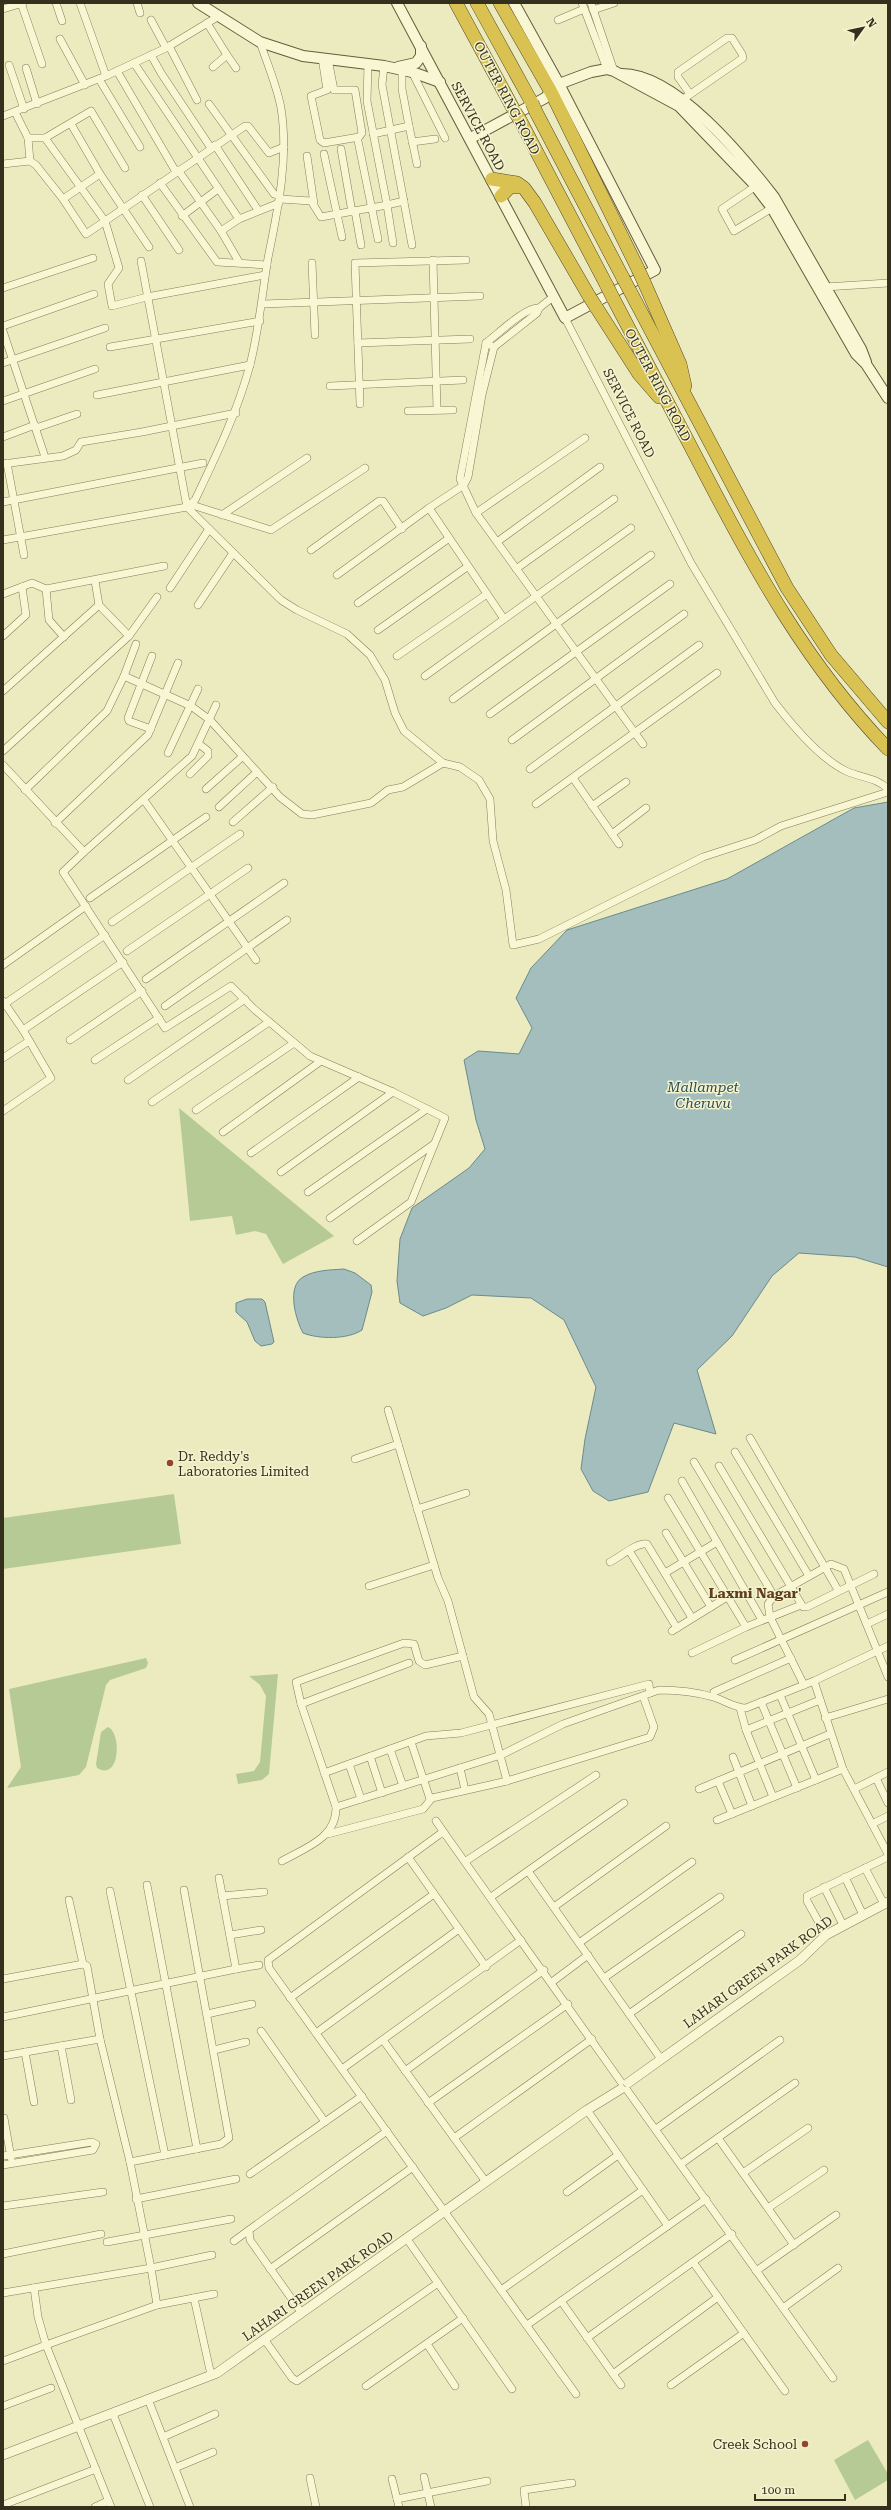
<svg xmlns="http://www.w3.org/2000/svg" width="891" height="2510" viewBox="0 0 891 2510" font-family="'Roboto Serif',serif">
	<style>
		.green { fill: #b6ca95 }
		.water { fill: #a3bebd; stroke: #6b8b8c }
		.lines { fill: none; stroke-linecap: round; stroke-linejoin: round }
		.minor-casing { stroke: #857c59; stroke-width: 8 }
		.tertiary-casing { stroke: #857c59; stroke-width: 10 }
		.secondary-casing { stroke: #665c3c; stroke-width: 12 }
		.motorway-casing { stroke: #52482d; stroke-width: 14 }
		.minor { stroke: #f8f6d3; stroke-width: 7 }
		.tertiary { stroke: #f8f6d3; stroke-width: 9 }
		.secondary { stroke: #f8f6d3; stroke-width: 10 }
		.motorway { stroke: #dac252; stroke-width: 13 }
		.motorway-bridge-casing { stroke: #52482d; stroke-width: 14; stroke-linecap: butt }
		.motorway-bridge { stroke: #dac252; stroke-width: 13 }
		.poi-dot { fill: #92452b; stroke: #f4f3cf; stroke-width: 1.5 }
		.labels { text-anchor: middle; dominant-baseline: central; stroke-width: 3; stroke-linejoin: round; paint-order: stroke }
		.street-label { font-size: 13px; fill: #352f1d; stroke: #f4f3cf }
		.poi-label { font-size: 13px; fill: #352f1d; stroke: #f4f3cf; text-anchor: start }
		.water-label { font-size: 14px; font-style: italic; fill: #2c4c54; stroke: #f4f3cf }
		.neighbourhood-label { font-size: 14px; font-weight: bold; fill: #603d1d; stroke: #f4f3cf }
	</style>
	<rect width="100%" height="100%" fill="#ecebc0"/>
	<g class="green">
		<polygon points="179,1108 334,1236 283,1264 266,1234 255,1231 236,1235 232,1216 190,1221"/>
		<polygon points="174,1494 181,1544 3,1569 3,1518"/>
		<polygon points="146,1658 148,1663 146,1668 110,1680 106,1685 86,1767 79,1775 74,1776 7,1788 21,1767 9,1689"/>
		<polygon points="278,1674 269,1774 262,1780 238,1784 236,1774 254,1771 260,1762 266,1696 260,1685 249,1676"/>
		<path d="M108,1727C122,1733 120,1782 97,1768L96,1764L101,1732Z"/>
		<polygon points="868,2440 888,2474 888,2480 855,2500 834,2460"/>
	</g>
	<g class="water">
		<polygon points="888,802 888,1267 855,1257 799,1253 772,1276 732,1336 697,1370 716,1434 674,1423 648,1492 609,1501 593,1491 581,1469 585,1439 596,1387 564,1320 531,1298 472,1295 446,1308 423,1316 400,1303 397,1281 400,1239 412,1208 469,1168 485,1149 476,1120 464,1060 478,1051 519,1054 532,1028 516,998 531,968 567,930 727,879 854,808"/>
		<path d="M344,1269L355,1273L371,1285L372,1292L362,1330C347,1340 318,1339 303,1333C296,1320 286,1287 303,1277C315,1270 330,1270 344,1269Z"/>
		<polygon points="247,1299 262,1299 265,1302 274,1342 272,1344 261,1346 255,1341 247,1322 236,1312 236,1303"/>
	</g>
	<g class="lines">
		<g class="minor-casing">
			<g id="minor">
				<polyline points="21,3 42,64"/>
				<polyline points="56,3 62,21"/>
				<polyline points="80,3 106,76"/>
				<polyline points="137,3 140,13"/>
				<polyline points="582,3 607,69"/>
				<polyline points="591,3 614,71"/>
				<polyline points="3,9 23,3"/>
				<polyline points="593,10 614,3"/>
				<polyline points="151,20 166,48"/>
				<polyline points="558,20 584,9"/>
				<polyline points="207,23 227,55 213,67"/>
				<polyline points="60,39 85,85"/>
				<polyline points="169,46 197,100"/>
				<polyline points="151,55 161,73 211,148"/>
				<polyline points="227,55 236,68"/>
				<polyline points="322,58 327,90 311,96 320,140 324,143 359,137 362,133 355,90 334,90 328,59"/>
				<polyline points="134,63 239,219"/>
				<polyline points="368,64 367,101 387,205 404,201"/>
				<polyline points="9,65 24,109"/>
				<polyline points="384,66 382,85 412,245"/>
				<polyline points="26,68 37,104"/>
				<polyline points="117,71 176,172"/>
				<polyline points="412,72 445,138"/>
				<polyline points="99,79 140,147"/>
				<polyline points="682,100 743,58 742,54 732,38 727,38 678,72 678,77 690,94"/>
				<polyline points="209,104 274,194 280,196"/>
				<polyline points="15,112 28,138 30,161"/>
				<polyline points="3,116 106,76 166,48 219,16"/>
				<polyline points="71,124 100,174 149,247"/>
				<polyline points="409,126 417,164"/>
				<polyline points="373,134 409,126 402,89 402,70"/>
				<polyline points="28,138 45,138 105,221 119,268 108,284 112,306 147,297 265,275"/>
				<polyline points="45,138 91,111 125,168"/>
				<polyline points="358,141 378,239"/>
				<polyline points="412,142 435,139"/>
				<polyline points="215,145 258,210"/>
				<polyline points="341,149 352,212"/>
				<polyline points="324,154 342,237"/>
				<polyline points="307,156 314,204"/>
				<polyline points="3,164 30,161 36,165 63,199 86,234 245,126 248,126 269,153 284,147"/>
				<polyline points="178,170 221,231 239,262"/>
				<polyline points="160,183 217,262 267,265"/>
				<polyline points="756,186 722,209 734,231 772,208"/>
				<polyline points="142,195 179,250"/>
				<polyline points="63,199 100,174"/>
				<polyline points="280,199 311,201 321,217 387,205 393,243"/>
				<polyline points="355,211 361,245"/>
				<polyline points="182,216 218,189"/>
				<polyline points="221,231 239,219 279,203"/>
				<polyline points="433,260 437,410"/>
				<polyline points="141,261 187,507 281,600 297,610 347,634 370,655 385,680 395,713 404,731 443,763 460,767 479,780 490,799 493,841 506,890 513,945 539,939 703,857 755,840 781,826 888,792"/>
				<polyline points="312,263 315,335"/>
				<polyline points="825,287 888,283"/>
				<polyline points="3,288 93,258"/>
				<polyline points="263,304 480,296"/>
				<path d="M565,318L691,563L775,703C792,725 821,759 846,771C861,778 876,777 888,789"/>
				<polyline points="3,326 94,294"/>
				<polyline points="3,331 45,457"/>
				<polyline points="358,343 470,339"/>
				<polyline points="486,343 460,479 476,513 643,744"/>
				<path d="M490,345L486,343C498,334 525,307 539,308"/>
				<polyline points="110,347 260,321"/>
				<polyline points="3,363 105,328"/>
				<polyline points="330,386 463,380"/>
				<polyline points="97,395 250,365"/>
				<polyline points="3,401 95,369"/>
				<polyline points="360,404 355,263 466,260"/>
				<polyline points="408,411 453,410"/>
				<polyline points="36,428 77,414"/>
				<polyline points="3,437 35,425"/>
				<polyline points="7,463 24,555"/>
				<polyline points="3,464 63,456 76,450 81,442 142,432 236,413"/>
				<polyline points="3,502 203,463"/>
				<polyline points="192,505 271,530 365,468"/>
				<polyline points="429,508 504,619"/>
				<polyline points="476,513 585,438"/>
				<polyline points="222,515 307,458"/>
				<path d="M3,540L187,507L195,500C216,456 237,413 250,365C259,330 262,294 268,258C278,209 289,158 281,108C277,86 267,63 260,42"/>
				<polyline points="497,542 600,467"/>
				<polyline points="311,550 379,501 383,501 402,529"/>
				<polyline points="516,569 614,499"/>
				<polyline points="337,575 429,508 464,485 468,477 482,395 494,347 537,313 539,308 553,297"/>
				<polyline points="95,581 99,605 129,636"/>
				<polyline points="170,588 209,529"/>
				<polyline points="46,589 49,620 64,637"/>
				<polyline points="3,594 32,583 46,589 164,566"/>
				<polyline points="358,603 448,539"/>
				<polyline points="198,605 233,553"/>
				<polyline points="378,630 467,567"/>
				<polyline points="3,636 26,615 22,587"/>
				<polyline points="397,656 487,594"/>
				<polyline points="124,676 191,706 210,720 280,797 302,814 312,815 371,803 388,790 403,787 443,763"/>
				<polyline points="425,676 631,528"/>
				<polyline points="3,691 99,605"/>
				<polyline points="453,699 651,555"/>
				<polyline points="490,714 670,584"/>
				<polyline points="151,729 129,721 128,718 152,656"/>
				<polyline points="512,740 684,614"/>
				<polyline points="3,751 129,636 157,597"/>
				<polyline points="168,753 198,689"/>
				<polyline points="3,765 84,852 192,756 216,705"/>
				<polyline points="530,769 699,645"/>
				<polyline points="190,774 208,756 208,751 199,744"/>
				<polyline points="573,778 619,844"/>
				<polyline points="206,789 242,757"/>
				<polyline points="25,790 107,711 124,676 136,644"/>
				<polyline points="144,800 256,960"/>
				<polyline points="536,804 717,673"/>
				<polyline points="592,806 626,782"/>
				<polyline points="219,807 257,772"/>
				<polyline points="233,822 273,787"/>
				<polyline points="55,823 148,735 178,663"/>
				<polyline points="612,834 646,808"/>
				<polyline points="84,852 63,872 165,1028 231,986 254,1009 310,1056 393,1092 445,1118 411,1202 357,1241"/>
				<polyline points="90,898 206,817"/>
				<polyline points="112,922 240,834"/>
				<polyline points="127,951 248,868"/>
				<polyline points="3,965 86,906"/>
				<polyline points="146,979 284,883"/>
				<polyline points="3,1001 23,1030"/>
				<polyline points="3,1005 105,935"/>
				<polyline points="165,1006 287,920"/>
				<polyline points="70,1040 142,991"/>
				<polyline points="3,1058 29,1041"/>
				<polyline points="95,1060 159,1018"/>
				<polyline points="128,1080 245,999"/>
				<polyline points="152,1102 269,1022"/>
				<polyline points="196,1110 294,1043"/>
				<polyline points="3,1111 51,1078 23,1030 123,962"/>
				<polyline points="223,1132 321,1061"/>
				<polyline points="251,1153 359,1077"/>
				<polyline points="281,1172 393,1092"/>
				<polyline points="308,1192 427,1109"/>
				<polyline points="330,1218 434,1144"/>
				<polyline points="388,1410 438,1578 448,1601 474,1697 489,1714 507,1781"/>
				<polyline points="750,1438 838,1590"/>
				<polyline points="735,1452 809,1576"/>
				<polyline points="355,1459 398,1444"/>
				<polyline points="694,1462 774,1596"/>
				<polyline points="719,1466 803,1607 807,1607 874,1574"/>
				<polyline points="682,1481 762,1620"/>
				<polyline points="668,1498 746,1627 801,1605"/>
				<polyline points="417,1509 466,1493"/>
				<polyline points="666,1533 711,1607"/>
				<polyline points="630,1552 677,1628"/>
				<path d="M610,1562C620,1557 637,1542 647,1544L692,1618"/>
				<polyline points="665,1573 717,1542"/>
				<polyline points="369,1586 434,1565"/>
				<polyline points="867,1624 888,1614"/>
				<polyline points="672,1631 727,1597"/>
				<polyline points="692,1653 746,1627"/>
				<polyline points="735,1660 888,1592"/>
				<polyline points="814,1681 843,1769 888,1854"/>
				<polyline points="804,1685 770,1617 768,1604 774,1596 831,1564 844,1569 888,1677"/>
				<polyline points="714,1692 791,1658"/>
				<polyline points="780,1695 816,1780"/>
				<polyline points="761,1702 797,1788"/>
				<polyline points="301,1704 409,1663"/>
				<polyline points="740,1708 746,1730 773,1797"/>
				<polyline points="825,1718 888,1699"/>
				<polyline points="746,1730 820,1700"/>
				<polyline points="411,1742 430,1799"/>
				<polyline points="390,1749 403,1786"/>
				<polyline points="370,1756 382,1793"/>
				<polyline points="733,1757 752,1806"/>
				<polyline points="349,1764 361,1799"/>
				<polyline points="460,1768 465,1790"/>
				<polyline points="324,1773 426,1736 461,1733 649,1684 650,1693"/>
				<polyline points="876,1778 888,1803"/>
				<polyline points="718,1781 732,1814"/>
				<polyline points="699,1789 830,1734"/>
				<polyline points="854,1789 888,1772"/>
				<path d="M336,1807L501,1755L563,1724L659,1690C677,1690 696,1692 713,1697C724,1700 734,1708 746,1708L814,1681L888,1646"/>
				<polyline points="717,1820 843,1769"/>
				<polyline points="436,1821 445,1834"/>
				<polyline points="872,1824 888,1816"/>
				<polyline points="328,1834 423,1809 432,1798 507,1781 650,1737 654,1727 643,1696"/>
				<polyline points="408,1857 486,1967"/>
				<path d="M282,1861C305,1848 337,1838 336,1807L301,1704L296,1682L404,1643L414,1644L419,1661L425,1665L463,1656"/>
				<polyline points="466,1861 596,1775"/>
				<polyline points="865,1868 884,1904"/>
				<polyline points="528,1871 661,2059"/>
				<polyline points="845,1877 863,1915"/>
				<polyline points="147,1885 197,2149"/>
				<polyline points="824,1887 843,1925"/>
				<polyline points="110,1891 165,2155"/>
				<polyline points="222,1896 264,1892"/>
				<polyline points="491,1897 624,1803"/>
				<polyline points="69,1900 83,1964"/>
				<polyline points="554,1907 666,1826"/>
				<polyline points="230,1935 261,1930"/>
				<polyline points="826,1935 807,1901 807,1896 888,1857"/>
				<polyline points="579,1943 692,1862"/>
				<polyline points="236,1969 259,1965"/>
				<polyline points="604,1978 720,1897"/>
				<polyline points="3,1979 83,1964 87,1966 100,2039 130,2162 151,2268 3,2293"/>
				<polyline points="552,1982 588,1955"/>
				<polyline points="290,1998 434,1894"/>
				<polyline points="207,2014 252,2004"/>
				<polyline points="629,2014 741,1934"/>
				<polyline points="3,2017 236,1969 219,1878"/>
				<polyline points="261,2031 325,2122"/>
				<polyline points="316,2033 459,1929"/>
				<polyline points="383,2040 486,2182"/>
				<polyline points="61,2046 71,2100"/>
				<polyline points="214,2050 246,2042"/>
				<polyline points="25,2052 34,2102"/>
				<polyline points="3,2056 100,2039"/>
				<polyline points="342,2069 521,1940"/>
				<polyline points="405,2071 544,1970"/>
				<polyline points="627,2090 833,2378"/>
				<polyline points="428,2103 568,2004"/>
				<polyline points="587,2110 668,2226"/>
				<polyline points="4,2118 11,2158"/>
				<polyline points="656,2129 780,2040"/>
				<polyline points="454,2138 592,2039"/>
				<polyline points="718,2138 794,2245"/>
				<polyline points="3,2156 92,2142 96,2144 93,2150 3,2165"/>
				<polyline points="130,2162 221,2144 229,2138 184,1890"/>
				<polyline points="681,2164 795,2083"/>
				<polyline points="743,2173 808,2128"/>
				<polyline points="250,2174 362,2096"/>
				<polyline points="567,2192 618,2155"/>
				<polyline points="136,2199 236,2179"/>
				<polyline points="3,2206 103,2192"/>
				<polyline points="768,2208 824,2170"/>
				<polyline points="407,2239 512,2389"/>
				<polyline points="234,2241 249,2230"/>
				<polyline points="107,2242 231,2219"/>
				<polyline points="3,2254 101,2234"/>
				<polyline points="693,2262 785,2391"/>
				<polyline points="270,2269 413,2167"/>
				<polyline points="756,2271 836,2215"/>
				<polyline points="34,2288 38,2317 46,2345 157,2305 214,2294"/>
				<polyline points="501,2290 643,2190"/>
				<polyline points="194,2298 211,2375"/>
				<polyline points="561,2301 621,2385"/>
				<polyline points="157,2305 151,2268 212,2255"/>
				<polyline points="783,2308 838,2268"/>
				<polyline points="301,2312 250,2240 249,2230 387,2131"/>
				<polyline points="527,2325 706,2199"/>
				<polyline points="587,2338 732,2234"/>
				<polyline points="264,2339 292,2378 297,2381 438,2283"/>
				<polyline points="427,2344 455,2386"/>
				<polyline points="3,2361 46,2345 111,2507"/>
				<polyline points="613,2374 718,2297"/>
				<polyline points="671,2385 744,2333"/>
				<polyline points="366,2386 463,2318"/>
				<polyline points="576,2394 269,1968 268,1960 440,1834 445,1834 621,2082"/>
				<polyline points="148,2399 190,2507"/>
				<polyline points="3,2406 51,2388"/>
				<polyline points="113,2414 150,2507"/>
				<polyline points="163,2437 215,2414"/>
				<polyline points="175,2468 213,2452"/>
				<polyline points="424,2477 431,2507"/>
				<polyline points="310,2478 316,2507"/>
				<polyline points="392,2479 397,2499"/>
				<polyline points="3,2505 96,2469"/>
				<polyline points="95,2507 108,2501"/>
				<polyline points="399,2507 397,2499 487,2481"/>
				<polyline points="526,2507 524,2490 572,2483"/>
			</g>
		</g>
		<g class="tertiary-casing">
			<g id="tertiary">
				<polyline points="628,2083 800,1960 826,1935 888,1902"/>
				<polyline points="3,2455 217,2373 587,2110 621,2089"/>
			</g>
		</g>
		<g class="secondary-casing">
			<g id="secondary">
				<polyline points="198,3 260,42 303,56 384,66 412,72 440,82"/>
				<polyline points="397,3 565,318 655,270 559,84 514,3"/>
				<polyline points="398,67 416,63 421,56 421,46"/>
				<path d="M621,74C675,73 743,157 774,197L861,349L866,362"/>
				<polyline points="471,138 545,98 559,84 591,72 607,69 614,71 679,106 753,183 772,208 856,354 866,364 888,398"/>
			</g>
		</g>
		<g class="motorway-casing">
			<g id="motorway">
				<polyline points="456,3 515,112"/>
				<polyline points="477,3 532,103"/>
				<polyline points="500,3 551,92 638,269"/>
				<polyline points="536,112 623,278"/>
				<polyline points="520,120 607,286"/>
				<polyline points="492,179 517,183 524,188 535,203 589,296"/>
				<polyline points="501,196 510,187 522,187"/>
				<polyline points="644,282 680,364 685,386"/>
				<polyline points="630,291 787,588 831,655 888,722"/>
				<path d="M613,298C643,355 673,412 703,470C755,570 808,666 888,749"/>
				<polyline points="596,307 639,374 659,397"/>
			</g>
		</g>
		<use href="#minor" class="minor"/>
		<use href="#tertiary" class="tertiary"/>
		<use href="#secondary" class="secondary"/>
		<use href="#motorway" class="motorway"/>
		<g class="motorway-bridge-casing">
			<g id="motorway-bridge">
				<polyline points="532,103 536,112"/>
				<polyline points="515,112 520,120"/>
				<polyline points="638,269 644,282"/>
				<polyline points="623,278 630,291"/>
				<polyline points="607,286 613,298"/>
				<polyline points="589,296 596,307"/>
			</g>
		</g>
		<use href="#motorway-bridge" class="motorway-bridge"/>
	</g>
	<g class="poi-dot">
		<circle cx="170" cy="1463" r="4"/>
		<circle cx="805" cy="2444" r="4"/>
	</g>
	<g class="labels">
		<g class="street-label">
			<text transform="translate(507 98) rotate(62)">OUTER RING ROAD</text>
			<text transform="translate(478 126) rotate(62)">SERVICE ROAD</text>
			<text transform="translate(658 385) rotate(62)">OUTER RING ROAD</text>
			<text transform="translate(629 413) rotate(63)">SERVICE ROAD</text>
			<text transform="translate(758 1972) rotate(-36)">LAHARI GREEN PARK ROAD</text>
			<text transform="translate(318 2286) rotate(-35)">LAHARI GREEN PARK ROAD</text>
		</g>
		<g class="poi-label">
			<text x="178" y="1456">Dr. Reddy's<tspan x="178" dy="15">Laboratories Limited</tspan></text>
			<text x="797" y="2444" text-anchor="end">Creek School</text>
		</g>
		<g class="water-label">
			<text x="703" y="1087">Mallampet<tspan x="703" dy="16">Cheruvu</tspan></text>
		</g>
		<g class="neighbourhood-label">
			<text x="755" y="1593">Laxmi Nagar'</text>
		</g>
	</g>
	<rect width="891" height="2510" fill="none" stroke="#352f1d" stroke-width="8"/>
	<g transform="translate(863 28) rotate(57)" stroke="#f4f3cf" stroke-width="3" paint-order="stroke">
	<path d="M0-3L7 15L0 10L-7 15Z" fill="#352f1d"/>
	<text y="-6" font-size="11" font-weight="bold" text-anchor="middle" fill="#352f1d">N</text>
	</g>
	<path d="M755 2494v6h90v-6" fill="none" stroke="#352f1d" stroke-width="2"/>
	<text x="761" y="2494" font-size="12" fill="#352f1d" stroke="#f4f3cf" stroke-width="3" paint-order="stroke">100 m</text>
</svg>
